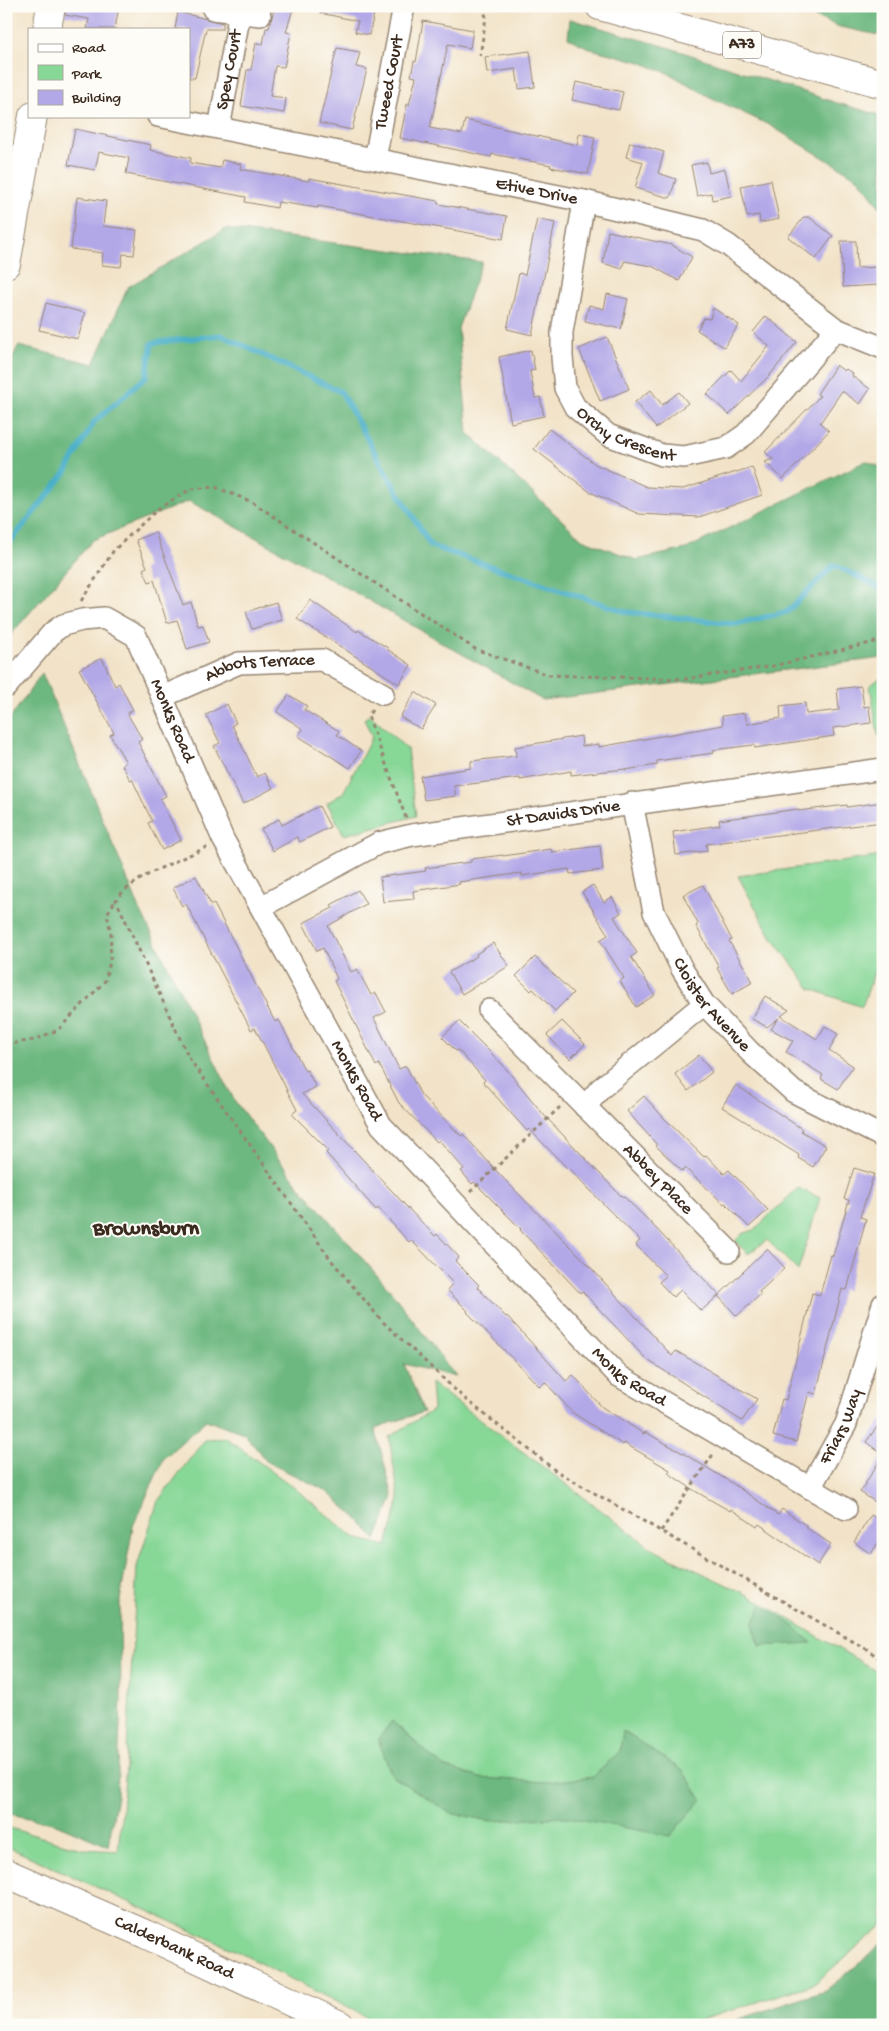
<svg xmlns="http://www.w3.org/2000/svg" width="889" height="2031" viewBox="0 0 889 2031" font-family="'Gochi Hand',sans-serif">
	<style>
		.green { fill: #87d797; stroke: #61805a }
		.forest { fill: #6db880; stroke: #54714f }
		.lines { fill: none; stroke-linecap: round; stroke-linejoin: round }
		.stream { stroke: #48afc8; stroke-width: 5.5 }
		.building { fill: #b2a7e7 }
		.minor-casing { stroke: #968673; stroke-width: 24 }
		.secondary-casing { stroke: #968673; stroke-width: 30 }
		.primary-casing { stroke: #968673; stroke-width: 30 }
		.path { stroke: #968673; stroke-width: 3; stroke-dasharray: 4 4; stroke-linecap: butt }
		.minor { stroke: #fff; stroke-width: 21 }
		.secondary { stroke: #fff; stroke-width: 28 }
		.primary { stroke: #fff; stroke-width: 28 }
		.labels { text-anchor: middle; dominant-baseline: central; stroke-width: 4; stroke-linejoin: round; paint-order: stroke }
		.shield { fill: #fdfcf7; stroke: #75695f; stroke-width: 1 }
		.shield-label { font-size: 16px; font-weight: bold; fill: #3b2a1e }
		.street-label { font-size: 18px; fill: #3b2a1e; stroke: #fdfcf7 }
		.district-label { font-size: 22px; font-weight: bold; fill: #3b2a1e; stroke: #fdfcf7 }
	</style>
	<rect width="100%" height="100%" fill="#fdfcf7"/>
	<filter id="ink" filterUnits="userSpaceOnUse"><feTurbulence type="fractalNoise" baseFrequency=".02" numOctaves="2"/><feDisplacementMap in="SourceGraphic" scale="10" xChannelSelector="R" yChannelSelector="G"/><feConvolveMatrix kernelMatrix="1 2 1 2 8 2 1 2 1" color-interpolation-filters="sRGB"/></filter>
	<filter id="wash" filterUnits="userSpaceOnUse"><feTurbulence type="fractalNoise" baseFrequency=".0096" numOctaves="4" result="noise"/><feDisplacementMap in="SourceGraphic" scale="20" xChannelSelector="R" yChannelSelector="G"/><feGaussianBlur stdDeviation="1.12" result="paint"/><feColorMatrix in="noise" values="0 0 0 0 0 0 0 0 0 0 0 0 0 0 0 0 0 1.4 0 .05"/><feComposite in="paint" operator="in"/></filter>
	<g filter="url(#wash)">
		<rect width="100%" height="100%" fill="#f2e3c8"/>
		<g class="green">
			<polygon points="883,677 883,740 878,735 870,685"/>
			<polygon points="370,715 407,749 416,816 344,835 327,803 343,793 372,737 364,719"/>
			<polygon points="883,856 883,956 880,956 862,1007 811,989 771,936 738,876"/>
			<polygon points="798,1188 820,1198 798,1271 767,1240 748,1254 735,1241 742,1234 754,1230"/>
			<polygon points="431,1383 654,1550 752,1597 883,1675 883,1925 814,1984 685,2025 382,2025 232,1949 6,1846 6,1827 83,1849 118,1851 126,1767 137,1566 158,1501 205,1439 226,1438 292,1486 355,1538 387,1546 399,1499 389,1437 433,1410"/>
		</g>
		<g class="forest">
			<polygon points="789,6 883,6 883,36 840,27"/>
			<polygon points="570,19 667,47 837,103 883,116 883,211 859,179 771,126 710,97 670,74 637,61 591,49 568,38"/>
			<polygon points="226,229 482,262 458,328 468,433 582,539 636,560 686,549 866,461 883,468 883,658 542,700 342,585 189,501 93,540 6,640 6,372 18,346 94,364 128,287"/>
			<polygon points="42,673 140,910 234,1100 300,1187 390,1290 456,1377 404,1364 424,1412 375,1428 393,1497 376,1540 357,1518 325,1490 267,1462 244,1433 206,1420 164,1458 133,1526 120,1600 121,1699 117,1796 108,1846 56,1824 6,1813 6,724"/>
			<polygon points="761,1605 790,1623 812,1643 760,1646 753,1625"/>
			<polygon points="392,1721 442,1766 480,1778 547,1782 593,1777 620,1751 623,1731 682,1770 702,1799 670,1836 567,1817 491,1821 450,1813 392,1776 378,1739"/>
			<polygon points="883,1941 883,2025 721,2025 825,1991 866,1958"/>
		</g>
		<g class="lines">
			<polyline class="stream" points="11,541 66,472 94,422 146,377 152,343 221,335 341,392 388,476 431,546 626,612 735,624 787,612 834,565 883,589"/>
		</g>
		<g id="blocks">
			<g class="building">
				<polygon points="66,6 119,6 115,29 87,29 89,19 65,15"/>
				<polygon points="275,6 294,6 286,32 291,33 284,67 275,66 270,96 286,98 284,113 241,106 247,70 251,70 256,43 263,44 266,28 269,28"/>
				<polygon points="320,6 376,6 369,35 355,32 358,21 320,13"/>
				<polygon points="178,12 223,23 223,29 206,29 195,78 189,78 189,29 175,29"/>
				<polygon points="423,21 473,30 470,48 448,44 430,128 462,134 465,120 577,145 579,134 595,137 588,174 550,167 551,165 492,154 491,157 400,138 407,104 409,105 416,77 411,76 414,61 416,62"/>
				<polygon points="337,48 360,52 356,67 367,69 352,130 319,123"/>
				<polygon points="530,51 535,87 519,89 516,69 487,73 485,57"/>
				<polygon points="576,82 623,92 619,110 572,100"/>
				<polygon points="75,129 151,145 150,150 191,158 190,163 220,168 222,160 241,164 240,169 309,181 309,178 438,201 438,204 507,216 503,239 318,206 318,208 278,202 277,208 245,202 246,197 126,174 129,158 99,152 95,170 68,165"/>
				<polygon points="630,142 664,152 658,173 676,179 670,198 635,188 643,162 626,157"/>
				<polygon points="707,162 709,173 725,169 731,196 712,200 711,193 697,196 691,165"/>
				<polygon points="771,180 779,219 760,223 759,215 747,217 741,186"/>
				<polygon points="77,197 106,201 103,226 137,230 134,255 123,254 121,267 102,265 103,253 71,249"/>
				<polygon points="804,217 809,217 833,236 816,259 788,237"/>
				<polygon points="537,219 555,223 532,335 507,329 519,273 525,275"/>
				<polygon points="608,231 672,245 692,257 679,281 652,266 624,261 622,269 603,263"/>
				<polygon points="841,241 856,241 857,268 878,267 879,285 843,287"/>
				<polygon points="607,294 628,299 621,329 585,321 589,305 604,309"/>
				<polygon points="46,303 85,313 78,339 39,330"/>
				<polygon points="713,308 739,325 724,347 697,330 704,318 710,319"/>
				<polygon points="766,316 797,342 769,376 729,415 707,394 731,370 741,381 769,346 753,332"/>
				<polygon points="607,337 629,389 600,401 579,349"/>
				<polygon points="531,350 535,370 530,371 535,398 540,397 544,416 511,423 499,357"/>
				<polygon points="836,365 844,371 846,369 853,374 852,376 870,389 860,404 842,391 820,423 829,431 783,479 765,462 773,459 765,452 820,396 817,394"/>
				<polygon points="651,390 662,405 679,392 688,403 656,428 635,402"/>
				<polygon points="549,429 595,464 647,487 683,489 752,467 762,495 699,517 639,514 590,492 534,449"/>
				<polygon points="155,532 183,605 191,602 198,626 203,625 209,642 187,649 177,620 167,623 154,580 149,582 143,569 147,567 136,540"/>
				<polygon points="310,600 357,632 358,630 388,648 387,649 411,665 399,684 297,619"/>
				<polygon points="276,602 282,620 252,629 246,612"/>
				<polygon points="102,658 115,686 119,683 133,710 127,713 142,739 138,742 166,796 160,799 181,840 162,850 148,823 152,821 132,779 130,780 122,765 126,762 110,735 114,733 79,669"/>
				<polygon points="861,686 864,707 869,706 871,723 833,728 834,736 755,748 754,745 713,750 714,753 657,761 657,765 625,770 625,769 571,775 571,771 520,780 520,778 454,786 456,796 424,800 420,776 471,768 471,761 516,756 515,747 581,736 582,746 599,744 599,747 723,725 722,716 745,713 747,724 781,718 780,706 805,703 806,714 839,710 837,689"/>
				<polygon points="415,692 436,705 421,729 400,717"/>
				<polygon points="289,695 307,706 304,710 339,731 337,735 361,751 350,768 298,736 303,729 277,712"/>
				<polygon points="227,704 236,723 232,725 257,777 265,773 273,788 243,804 214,746 220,743 206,715"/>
				<polygon points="883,802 883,822 706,844 707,851 676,855 673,832 720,825 719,820 798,809 798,811 847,805 847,807"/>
				<polygon points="319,806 330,827 300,842 297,837 273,851 261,829 279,819 282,825"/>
				<polygon points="600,846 603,870 570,874 569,869 522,876 522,873 459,882 460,884 413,891 414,899 383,902 380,877 426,871 425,868 471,862 471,859 503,855 503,856 551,849 552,852"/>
				<polygon points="196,876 211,905 214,904 275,1022 279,1020 305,1071 307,1070 316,1087 302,1094 405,1205 435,1236 437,1234 459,1257 455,1261 479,1285 477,1287 506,1317 507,1316 566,1381 573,1375 602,1407 644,1434 645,1432 681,1452 732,1483 778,1515 782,1509 807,1526 805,1527 831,1544 818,1565 759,1524 757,1527 731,1509 730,1511 695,1491 668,1473 670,1470 624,1443 623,1445 573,1413 545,1382 540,1387 467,1312 468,1311 447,1290 453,1283 411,1240 409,1242 378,1208 376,1210 326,1153 328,1150 292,1114 297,1110 263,1043 255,1028 251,1030 186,904 182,906 173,888"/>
				<polygon points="593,885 604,902 612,897 621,913 614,917 637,953 631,957 655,995 636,1007 620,981 624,978 600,940 608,935 582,892"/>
				<polygon points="703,885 732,940 729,941 753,982 732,994 717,968 719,967 696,926 698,924 683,895"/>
				<polygon points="358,890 366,904 328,926 351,972 357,969 371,995 376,993 386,1012 374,1018 399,1069 406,1066 421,1095 461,1136 463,1134 502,1177 581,1257 672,1356 676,1351 757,1399 742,1421 646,1359 582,1291 580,1293 551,1262 520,1230 521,1229 474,1182 472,1184 461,1171 464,1169 439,1140 437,1142 399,1103 379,1064 376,1066 334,981 337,979 323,948 317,951 303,923 333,908 331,905"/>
				<polygon points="493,943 509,966 462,994 449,972 477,956 476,954"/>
				<polygon points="535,957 573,993 555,1011 533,989 531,991 516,976"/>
				<polygon points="765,996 789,1010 781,1016 817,1039 825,1026 838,1034 829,1050 853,1066 838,1089 821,1079 823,1075 786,1052 793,1041 771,1029 779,1018 767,1027 752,1019"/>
				<polygon points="459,1021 503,1065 544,1115 621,1196 622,1195 645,1217 719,1295 701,1311 681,1290 673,1297 659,1282 666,1276 636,1245 640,1240 608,1209 569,1168 568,1169 529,1129 527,1131 483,1082 485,1080 458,1050 456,1051 442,1037"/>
				<polygon points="562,1021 585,1044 570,1059 547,1035"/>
				<polygon points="699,1055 712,1072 688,1091 675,1074"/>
				<polygon points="736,1085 802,1129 801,1131 826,1146 813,1167 798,1158 799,1155 722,1107"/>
				<polygon points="644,1096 664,1118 704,1157 706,1155 724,1174 729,1170 768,1210 749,1227 725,1203 724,1204 685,1168 682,1171 656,1146 657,1145 627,1111"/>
				<polygon points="854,1168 874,1174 860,1217 866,1219 847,1290 842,1289 816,1394 809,1392 796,1442 773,1436 782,1399 786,1400 812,1293 820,1295 831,1255 833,1256 849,1200 844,1199"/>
				<polygon points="767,1249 785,1268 759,1292 761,1294 737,1316 718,1296"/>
				<polygon points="883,1419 883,1455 866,1442"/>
				<polygon points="883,1455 883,1507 860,1492"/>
				<polygon points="871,1515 883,1522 883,1535 871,1554 854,1542"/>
			</g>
		</g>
	</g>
	<g filter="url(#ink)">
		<use href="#blocks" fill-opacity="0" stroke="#968673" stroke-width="1"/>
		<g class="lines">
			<g class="minor-casing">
				<g id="minor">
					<polyline points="213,9 260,15"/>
					<path id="s1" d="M158,116L584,201L703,230L728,245L836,329L883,348"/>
					<path id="s2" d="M219,128L240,12"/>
					<path id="s3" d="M375,159L404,6"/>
					<path id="s4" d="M584,201L562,332V357L565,388L575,407L608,435L662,455L684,457L726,448L746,434L836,329"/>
					<path id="s5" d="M6,687L53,632L63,625L82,620L104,618L136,636L223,839L381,1125L619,1376L846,1509"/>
					<path id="s6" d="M162,697L239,663L322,660L383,694"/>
					<path id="s7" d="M632,803L654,912L682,969L704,1004L750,1052L794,1092L883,1137"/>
					<path id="s8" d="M261,907L379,843L412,835L883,769"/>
					<path id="s9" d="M489,1010L729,1251"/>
					<polyline points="585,1107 600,1089 704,1004"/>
					<path id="s10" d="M810,1488L846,1424L883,1304"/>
				</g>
			</g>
			<g class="secondary-casing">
				<g id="secondary">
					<polyline points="47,29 51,6"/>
					<polyline points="6,264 33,116"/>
					<path id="s11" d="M6,1873L145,1934L340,2025"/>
				</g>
			</g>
			<g class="primary-casing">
				<polyline id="primary" points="600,6 883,84"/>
			</g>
			<g class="path">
				<polyline points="473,6 483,8 486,17 480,56"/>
				<polyline points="81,601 114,550 159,508 191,489 215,487 252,502 475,649 549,675 685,679 773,666 883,640"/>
				<polyline points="372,710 368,716 406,818"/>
				<path d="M207,847C180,860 132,877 116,900L189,1058L331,1260L382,1321L464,1398L556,1471L868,1650L883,1661"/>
				<polyline points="6,1045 33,1040 58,1030 105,981 110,962 111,934 107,914 115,901"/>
				<polyline points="470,1192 560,1107"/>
				<polyline points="661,1531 714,1453"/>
			</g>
			<use href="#minor" class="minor"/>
			<use href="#secondary" class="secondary"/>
			<use href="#primary" class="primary"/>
		</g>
	</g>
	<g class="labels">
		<rect class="shield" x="723" y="31.5" width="38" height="27" rx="4"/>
		<g class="shield-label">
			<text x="742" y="45">A73</text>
		</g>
		<g class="street-label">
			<text stroke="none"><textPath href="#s2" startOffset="59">Spey Court</textPath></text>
			<text stroke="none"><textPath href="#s3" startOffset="78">Tweed Court</textPath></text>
			<text stroke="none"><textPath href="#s1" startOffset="386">Etive Drive</textPath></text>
			<text stroke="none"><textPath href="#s4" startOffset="270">Orchy Crescent</textPath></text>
			<text stroke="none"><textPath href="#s6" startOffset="104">Abbots Terrace</textPath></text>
			<text stroke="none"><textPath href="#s5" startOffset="255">Monks Road</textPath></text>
			<text stroke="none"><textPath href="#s8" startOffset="321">St Davids Drive</textPath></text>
			<text stroke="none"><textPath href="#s7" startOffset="221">Cloister Avenue</textPath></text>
			<text stroke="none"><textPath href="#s5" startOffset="660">Monks Road</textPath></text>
			<text stroke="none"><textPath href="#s9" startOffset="239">Abbey Place</textPath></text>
			<text stroke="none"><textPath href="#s5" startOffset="1065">Monks Road</textPath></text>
			<text stroke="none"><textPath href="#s10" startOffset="69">Friars Way</textPath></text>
			<text stroke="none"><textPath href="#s11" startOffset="184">Calderbank Road</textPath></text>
		</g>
		<g class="district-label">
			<text x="146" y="1230">Brownsburn</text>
		</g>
	</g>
	<rect width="889" height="2031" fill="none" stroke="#fdfcf7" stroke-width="25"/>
	<rect x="28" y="28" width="162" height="90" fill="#fdfcf7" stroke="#afa8a0"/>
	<rect x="38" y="44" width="25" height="8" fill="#ffffff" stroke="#afa8a0"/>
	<text x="72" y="52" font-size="15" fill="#3b2a1e">Road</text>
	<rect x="38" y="65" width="25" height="15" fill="#87d797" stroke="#afa8a0"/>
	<text x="72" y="78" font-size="15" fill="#3b2a1e">Park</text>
	<rect x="38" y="90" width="25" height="15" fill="#b2a7e7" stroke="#afa8a0"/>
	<text x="72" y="102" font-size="15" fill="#3b2a1e">Building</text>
</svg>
